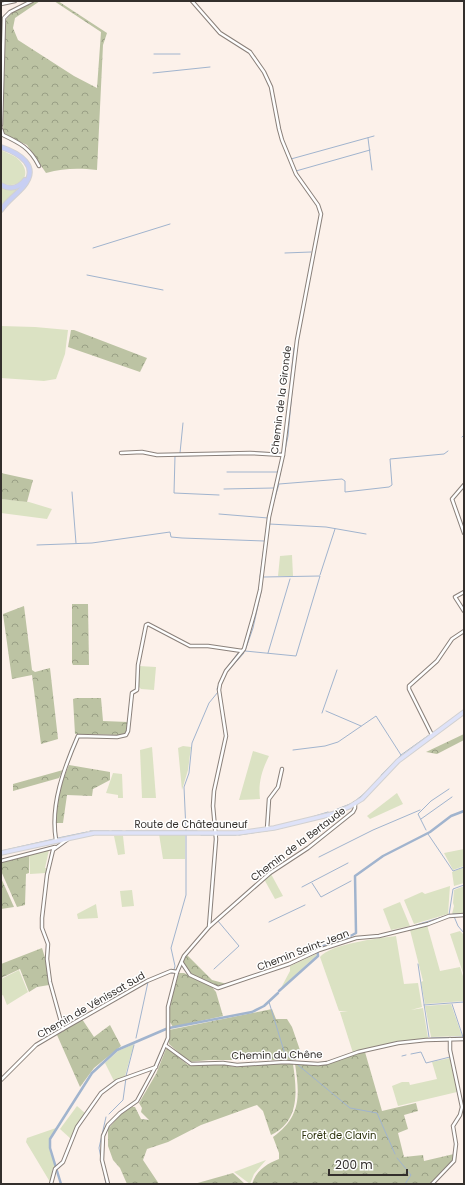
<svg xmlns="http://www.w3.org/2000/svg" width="465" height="1185" viewBox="0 0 465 1185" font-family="Poppins,sans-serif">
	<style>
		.green { fill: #dbe2c3 }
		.forest { fill: url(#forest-crowns) }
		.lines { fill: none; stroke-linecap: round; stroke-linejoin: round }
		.stream { stroke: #a1b4ce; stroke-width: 1 }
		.canal { stroke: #a1b4ce; stroke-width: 2.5 }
		.minor-casing { stroke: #8a807a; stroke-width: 4.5 }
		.major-casing { stroke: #d2d1d1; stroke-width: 5.5 }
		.highway-casing { stroke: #d2d1d1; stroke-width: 6 }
		.minor { stroke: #fff; stroke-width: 2.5 }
		.major { stroke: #dee2f8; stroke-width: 3.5 }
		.highway { stroke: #c8cff3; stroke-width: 4 }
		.labels { text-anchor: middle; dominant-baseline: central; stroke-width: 3; stroke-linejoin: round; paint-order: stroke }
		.street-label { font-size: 10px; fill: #332f2c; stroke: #fff }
		.park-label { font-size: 10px; fill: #2c320b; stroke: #fff }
	</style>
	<defs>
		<pattern id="forest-crowns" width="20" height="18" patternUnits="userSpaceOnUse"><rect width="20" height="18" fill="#bcc3a3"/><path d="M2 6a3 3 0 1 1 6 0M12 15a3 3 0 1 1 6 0" fill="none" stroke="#999f85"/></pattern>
	</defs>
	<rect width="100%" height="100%" fill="#fcf1ea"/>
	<g class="green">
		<path d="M1,150C7,153 16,156 20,161C34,177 18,190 1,183Z"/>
		<polygon points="1,186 19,190 1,207"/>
		<polygon points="1,326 35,327 68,330 65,354 56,379 44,381 1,378"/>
		<polygon points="1,499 29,502 52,509 47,519 1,513"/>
		<polygon points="292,555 293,576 278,576 280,556"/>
		<polygon points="139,666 156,667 154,690 141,689 139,687"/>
		<polygon points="183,746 191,747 188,770 182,790 178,748"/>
		<polygon points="152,747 156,798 142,798 140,750"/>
		<path d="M253,751L269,756C262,770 258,783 260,799L239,800Z"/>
		<polygon points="113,773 122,774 123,798 118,798 118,795 106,793"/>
		<polygon points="397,793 403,804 370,819 367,816"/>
		<polygon points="159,834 185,835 185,859 163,859"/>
		<polygon points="114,836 123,836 125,854 118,855"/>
		<polygon points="464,849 464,866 453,870 444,853"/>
		<polygon points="49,850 45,868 47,868 46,873 30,874 29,854"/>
		<polygon points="464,867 464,883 454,886 452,872"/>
		<polygon points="271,874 283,896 275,899 264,879"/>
		<polygon points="450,886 448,914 414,924 404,900 422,892 425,894"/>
		<polygon points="464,886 464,913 452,914 454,906 453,903 454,890"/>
		<polygon points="132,890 134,906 122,907 120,891"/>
		<polygon points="400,902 410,926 391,930 383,909"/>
		<polygon points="96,904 98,918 78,919 77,914"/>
		<polygon points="427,925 440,971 460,967 464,979 464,1001 425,1004 421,982 423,981 410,930"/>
		<polygon points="460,931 464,935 464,976 450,934"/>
		<path d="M396,936L404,984L418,983L422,1007L411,1010L423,1008L428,1038L397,1042L353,1053L340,1012L348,1011H339L320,957C330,944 379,938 396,936Z"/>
		<polygon points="316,954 317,955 281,988 290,971 290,966"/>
		<polygon points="19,970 28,992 7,1005 3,995 1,996 1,979"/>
		<polygon points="451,1004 462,1036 431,1037 425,1006"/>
		<polygon points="134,1044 125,1076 114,1081 105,1063 118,1051"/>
		<polygon points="450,1058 457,1092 398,1106 392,1086 402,1082 409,1082 410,1085 437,1079 432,1062"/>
		<polygon points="77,1106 85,1113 71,1139 60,1129"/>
		<path d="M56,1128C45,1145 49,1149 56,1166L53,1168L50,1182L26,1142L27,1138Z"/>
		<polygon points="266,1160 254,1174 250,1184 234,1172"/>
	</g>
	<g class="forest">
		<path d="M33,1H40L15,18L13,28L18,40L74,76L97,88L101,32L54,1H58L107,33L103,45L97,170C79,168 64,168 46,173L27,145L5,135L3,132L5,22C10,10 23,8 33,1Z"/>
		<polygon points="71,330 74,330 147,358 140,372 68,347"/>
		<polygon points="1,473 33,480 27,502 1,499"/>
		<polygon points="72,604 88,604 89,665 73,665 72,663"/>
		<polygon points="24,606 32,670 35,672 50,668 58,739 41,744 32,675 12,679 3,614"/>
		<polygon points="76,698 101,698 103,721 128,722 127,731 123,735 75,734 73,699"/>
		<polygon points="464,734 464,740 437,754 426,752"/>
		<path d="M69,765L110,772V780L93,789L92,796L67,795L63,823H56C55,804 61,783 69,765Z"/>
		<polygon points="63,770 59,778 13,791 13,784"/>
		<polygon points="29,856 29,873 26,874 25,905 17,907 1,871 1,862"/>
		<polygon points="1,878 14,907 1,909"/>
		<polygon points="42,948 47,964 49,985 37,987 29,992 20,969 1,978 1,964"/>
		<polygon points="187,955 212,980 227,984 218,988 190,973 182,962"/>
		<polygon points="179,973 184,973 212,987 216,992 223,1016 173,1027 168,1019 173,991"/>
		<polygon points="272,1009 276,1019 287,1019 292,1027 302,1056 295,1054 296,1060 209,1060 189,1062 169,1044 169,1030"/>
		<polygon points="82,1019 94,1037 110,1025 121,1046 94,1068 80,1087 57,1035"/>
		<path d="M166,1049H169L188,1065L221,1064L235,1067L253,1064H293C297,1091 300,1121 271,1135L263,1111L257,1105L201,1125L168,1142L147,1149L143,1160L159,1184H127L120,1168L113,1160L108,1146V1129L120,1115L132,1107H135L141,1119L149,1120L141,1112L142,1108L139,1103L156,1074Z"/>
		<path d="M365,1052L382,1111L416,1103L418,1111L404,1115L408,1129L398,1133L404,1157L423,1155L424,1161L454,1154L453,1161L431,1184H252C256,1171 266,1164 279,1159V1153L273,1137C301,1117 300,1096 295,1064H327L341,1058Z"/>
		<polygon points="233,1173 245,1184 194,1184"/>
	</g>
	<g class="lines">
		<g class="stream">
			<polyline points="154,54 180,54"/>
			<polyline points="153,73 210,67"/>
			<polyline points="368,138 372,170"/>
			<polyline points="291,159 374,136"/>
			<polyline points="296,171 370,150"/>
			<polyline points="93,248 170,224"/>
			<polyline points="285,253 311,252"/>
			<polyline points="87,275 163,290"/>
			<polyline points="288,403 294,348"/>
			<polyline points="462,437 464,435"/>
			<polyline points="255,452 282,453"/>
			<polyline points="180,453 183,423"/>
			<polyline points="227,472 278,472"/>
			<polyline points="278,484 288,436 292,391"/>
			<polyline points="224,489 274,488"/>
			<polyline points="72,492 76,543"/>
			<polyline points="219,495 174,493 175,456 230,455"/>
			<polyline points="274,501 279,484 342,479 345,481 345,492 389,487 392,485 390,459 444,454 448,451"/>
			<polyline points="219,514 268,518"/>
			<polyline points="269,524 326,527 366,534"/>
			<polyline points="37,545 92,543 170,532 171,537 182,538 264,541"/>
			<polyline points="320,575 335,529"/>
			<polyline points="260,577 267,524"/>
			<polyline points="261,592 253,628 245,651 296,656 320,576 264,577"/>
			<polyline points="268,653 290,579"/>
			<polyline points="227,672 244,653"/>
			<polyline points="221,685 225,676"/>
			<polyline points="217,689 225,670 238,653"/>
			<polyline points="326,711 361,726"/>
			<polyline points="322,713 337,670"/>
			<polyline points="460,717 464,714"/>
			<polyline points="433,733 457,715"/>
			<polyline points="293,750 325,746 338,742 376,716 401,755"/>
			<polyline points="381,775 401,755 429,735"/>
			<polyline points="375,782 380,777"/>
			<polyline points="354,802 366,792"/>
			<polyline points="335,810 350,804"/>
			<polyline points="312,817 328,812"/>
			<polyline points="421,819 452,797"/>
			<polyline points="426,830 418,814 431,801 449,789"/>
			<polyline points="90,831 109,831"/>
			<polyline points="112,831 122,831"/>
			<polyline points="126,831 197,831"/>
			<polyline points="186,831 184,787 189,773 192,743 209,703 218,692"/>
			<polyline points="428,834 453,871 464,867"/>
			<polyline points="201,835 214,835"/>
			<polyline points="218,835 236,835"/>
			<polyline points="239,835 277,829 318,819"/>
			<polyline points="58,838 87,832"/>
			<polyline points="1,851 54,839"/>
			<polyline points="1,855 14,852"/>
			<polyline points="319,857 373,830 420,810"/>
			<polyline points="312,883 321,897 351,881"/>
			<polyline points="302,887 348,863"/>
			<polyline points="464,914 453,914 458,926 464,933"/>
			<polyline points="269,922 305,905"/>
			<polyline points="416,925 449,915 453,889 464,885"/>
			<polyline points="418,964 429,1037"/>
			<polyline points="214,969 239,946 218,921"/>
			<polyline points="171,973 173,973 175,966 171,948 186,895 186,835"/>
			<polyline points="269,1002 284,1051 292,1060"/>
			<polyline points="452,1004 463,1037"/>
			<polyline points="424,1005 464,1002"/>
			<polyline points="136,1038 148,982"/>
			<polyline points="431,1038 464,1037"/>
			<polyline points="411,1054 421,1052 426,1063 450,1057"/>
			<polyline points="402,1056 406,1055"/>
			<polyline points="298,1065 350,1108 377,1113 395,1154"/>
			<polyline points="126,1076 134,1045"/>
			<polyline points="109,1114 123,1100 126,1078"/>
			<polyline points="106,1117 99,1148 106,1184"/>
			<polyline points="397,1158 411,1175 405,1184"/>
		</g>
		<g class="canal">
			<polyline points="279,991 318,956 317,948 343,940 356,933 355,876 383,856 430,832 451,816 464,811"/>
			<polyline points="169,1028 252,1012 264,1006 278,993"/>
			<polyline points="61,1184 50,1148 50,1139 92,1073 117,1050 166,1029"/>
		</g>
		<g class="minor-casing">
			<g id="minor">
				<polyline points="1,4 15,1"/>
				<polyline points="1,125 4,18 10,12 32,1"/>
				<path d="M1,129L3,135C20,143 30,148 39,166"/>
				<polyline points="121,453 142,452 157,455 250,453 283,455"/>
				<polyline points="464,485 452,499 464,533"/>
				<polyline points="464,592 455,597 464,611"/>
				<polyline points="432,735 409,689 409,686 437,661 452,639 464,631"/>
				<polyline points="267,829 269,799 278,787 282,769"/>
				<path d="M56,840C50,805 64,768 78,736L117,737L126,735L128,731L132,693L137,690L138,665L146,625L148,624L190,646H208L242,651"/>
				<polyline points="1,861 55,847"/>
				<polyline points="210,926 270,873 308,848 353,812 355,808 355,803"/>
				<polyline points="182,963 190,975 218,988 289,964 319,950 356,938 379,936 428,924 449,916 464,915"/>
				<polyline points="63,1029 50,982 47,959 48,944 42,928 42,918 47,875 53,850 68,839"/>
				<polyline points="165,1045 191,1064 223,1063 237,1065 285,1062 318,1064 327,1063 358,1052 398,1043 426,1040 464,1039"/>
				<polyline points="1,1080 36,1045 63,1029 147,981 171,971 177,972"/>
				<polyline points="51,1184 55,1169 63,1162 77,1127 101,1093 117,1081 156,1067"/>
				<polyline points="108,1184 102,1160 103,1136 108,1125 120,1113 137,1101 156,1066 168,1038 168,1007 177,972 184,956 209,927 216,839 213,806 214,791 226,736 219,690 220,684 226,671 244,649 254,614 260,590 269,517 283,455 297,340 321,214 318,205 296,174 282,140 279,129 271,87 264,72 250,52 220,33 192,1"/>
				<polyline points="432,1184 454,1161 456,1144 453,1126 460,1115 462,1107 450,1050 450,1039"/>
			</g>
		</g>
		<g class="major-casing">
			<polyline id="major" points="1,853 94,833 238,833 274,828 332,814 349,807 362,799 398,761 464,712"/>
		</g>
		<g class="highway-casing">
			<g id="highway">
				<path d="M1,147C19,153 41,166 23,187C16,195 7,201 1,210"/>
				<path d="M1,185C10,190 19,188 25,180"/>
			</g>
		</g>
		<use href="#minor" class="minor"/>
		<use href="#major" class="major"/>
		<use href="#highway" class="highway"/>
	</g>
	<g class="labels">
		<g class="street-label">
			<text transform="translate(281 400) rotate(-83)">Chemin de la Gironde</text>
			<text x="191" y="824">Route de Châteauneuf</text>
			<text transform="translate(298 844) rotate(-37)">Chemin de la Bertaude</text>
			<text transform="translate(303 950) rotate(-21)">Chemin Saint-Jean</text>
			<text transform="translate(91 1005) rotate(-30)">Chemin de Vénissat Sud</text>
			<text transform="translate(277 1055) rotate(-1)">Chemin du Chêne</text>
		</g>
		<g class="park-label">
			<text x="339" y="1135">Forêt de Clavin</text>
		</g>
	</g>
	<rect width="465" height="1185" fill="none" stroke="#332f2c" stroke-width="4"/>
	<path d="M329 1169v6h78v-6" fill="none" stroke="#332f2c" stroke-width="2"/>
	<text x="335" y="1169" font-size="12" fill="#332f2c" stroke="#ffffff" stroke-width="3" paint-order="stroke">200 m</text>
</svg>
